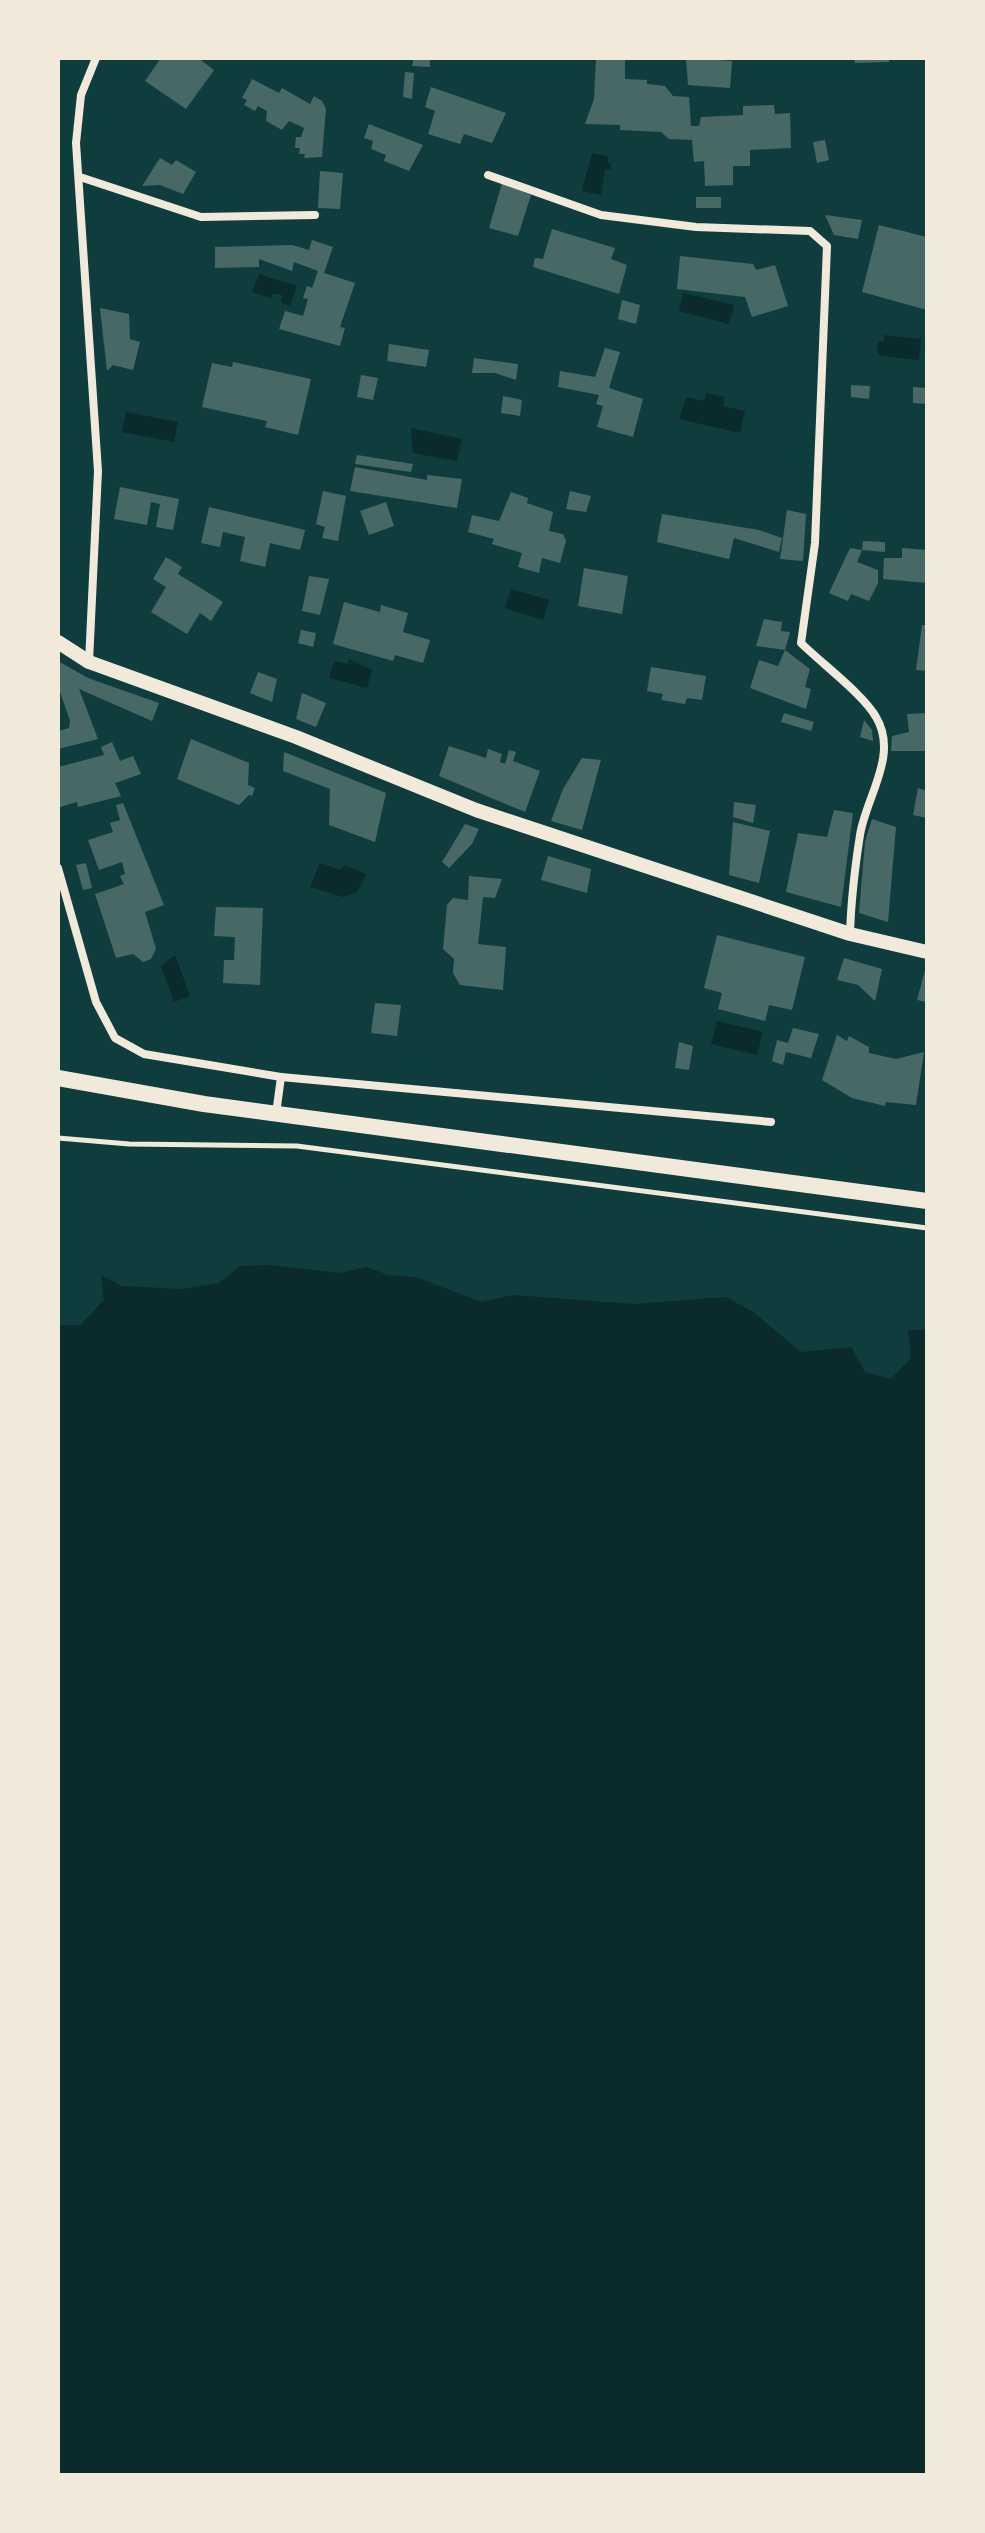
<svg xmlns="http://www.w3.org/2000/svg" width="985" height="2533" viewBox="0 0 985 2533" font-family="Commissioner,sans-serif">
	<style>
		.water { fill: #0a2a2b }
		.building { fill: #486865 }
		.lines { fill: none; stroke-linecap: round; stroke-linejoin: round }
		.path { stroke: #f1e9da; stroke-width: 5 }
		.minor { stroke: #f1e9da; stroke-width: 8 }
		.tertiary { stroke: #f1e9da; stroke-width: 14 }
		.secondary { stroke: #f1e9da; stroke-width: 16 }
	</style>
	<rect width="100%" height="100%" fill="#0f3d3e"/>
	<g class="water">
		<polygon points="592,153 608,156 608,163 611,163 611,170 605,170 601,195 582,191"/>
		<polygon points="259,274 297,286 290,306 281,302 282,295 273,293 271,298 252,292"/>
		<polygon points="683,293 734,305 729,324 679,311"/>
		<polygon points="884,335 921,339 919,360 881,356 877,351 878,341 884,341"/>
		<polygon points="706,393 725,397 723,406 745,411 740,433 679,419 686,397 704,401"/>
		<polygon points="126,412 178,422 174,442 122,432"/>
		<polygon points="411,428 462,439 457,461 413,453"/>
		<polygon points="511,589 549,600 543,620 505,608"/>
		<polygon points="349,659 372,670 367,688 329,678 334,661 348,664"/>
		<polygon points="320,863 341,870 344,865 367,874 357,892 343,897 310,887"/>
		<polygon points="175,955 190,996 174,1002 161,966"/>
		<polygon points="717,1021 763,1032 757,1055 711,1044"/>
		<polygon points="270,1265 339,1273 367,1267 388,1275 416,1277 481,1302 513,1295 633,1304 725,1297 752,1311 801,1352 851,1347 865,1372 891,1379 911,1358 908,1330 927,1330 927,2475 58,2475 58,1325 80,1325 104,1300 101,1275 122,1286 182,1289 219,1283 240,1266"/>
	</g>
	<g class="building">
		<polygon points="161,58 198,58 214,70 186,109 145,81"/>
		<polygon points="414,58 430,59 430,67 412,66"/>
		<polygon points="596,58 625,58 625,79 647,80 647,84 665,86 673,96 689,97 691,126 699,126 701,117 743,115 743,106 774,105 775,114 790,113 791,148 750,150 750,166 733,166 733,185 705,186 704,161 694,162 692,140 669,139 661,132 620,130 620,125 585,124 594,99"/>
		<polygon points="686,58 732,61 730,88 688,85"/>
		<polygon points="854,58 889,58 889,62 855,63"/>
		<polygon points="405,72 414,73 412,99 403,97"/>
		<polygon points="252,79 279,93 282,88 310,104 314,96 322,101 326,109 322,157 304,158 305,154 299,154 300,148 295,148 296,137 301,137 304,128 289,121 282,130 266,121 267,111 258,106 255,111 244,105 247,100 242,98"/>
		<polygon points="431,87 506,113 492,143 464,134 460,144 428,134 435,111 425,107"/>
		<polygon points="369,124 423,145 409,171 384,161 386,155 371,149 373,141 364,138"/>
		<polygon points="825,140 829,160 817,163 813,142"/>
		<polygon points="160,158 172,165 176,160 196,172 183,194 160,185 142,186"/>
		<polygon points="320,171 343,173 340,209 318,208"/>
		<polygon points="502,183 531,195 518,236 489,228"/>
		<rect x="696" y="197" width="25" height="11"/>
		<polygon points="825,215 862,220 858,239 834,235"/>
		<polygon points="879,225 927,237 927,310 862,292"/>
		<polygon points="552,229 615,248 611,259 627,265 619,294 533,267 535,258 543,259"/>
		<polygon points="312,240 333,247 324,273 355,283 340,327 345,328 340,346 279,329 285,311 303,316 308,299 303,298 307,286 312,288 318,271 294,262 292,271 259,259 259,267 215,268 215,247 292,245 309,250"/>
		<polygon points="680,256 753,264 756,270 775,265 788,306 752,317 745,297 677,289"/>
		<polygon points="622,300 640,305 636,324 618,319"/>
		<polygon points="100,308 129,314 130,339 140,342 133,370 113,365 107,371"/>
		<polygon points="389,344 429,350 426,367 387,361"/>
		<polygon points="605,348 620,352 609,388 643,399 633,437 597,427 603,406 596,404 599,395 558,387 560,371 595,377"/>
		<polygon points="474,358 518,364 516,380 495,373 472,373"/>
		<polygon points="233,362 311,379 298,435 265,427 267,421 202,407 212,363 232,367"/>
		<polygon points="361,375 378,378 373,400 357,397"/>
		<polygon points="851,385 870,386 869,399 851,397"/>
		<polygon points="913,387 927,388 927,404 913,403"/>
		<polygon points="503,396 522,400 520,416 501,413"/>
		<polygon points="357,455 413,464 411,472 355,464"/>
		<polygon points="355,467 427,480 427,475 462,479 457,508 350,491"/>
		<polygon points="120,487 179,499 173,530 156,527 160,504 151,502 147,525 114,519"/>
		<polygon points="323,491 346,496 338,541 322,538 325,527 316,524"/>
		<polygon points="570,491 591,496 586,512 566,509"/>
		<polygon points="511,492 528,498 527,503 553,512 549,531 563,534 566,541 560,563 542,558 539,573 518,567 522,553 492,544 494,539 468,532 472,515 499,521"/>
		<polygon points="386,502 394,526 369,535 360,511"/>
		<polygon points="209,507 305,530 300,550 270,543 265,567 240,561 245,537 223,532 220,547 201,543"/>
		<polygon points="787,510 806,514 803,561 780,559"/>
		<polygon points="662,514 759,530 782,538 779,552 734,538 729,559 657,542"/>
		<polygon points="863,541 885,542 885,552 862,550"/>
		<polygon points="850,548 862,550 857,562 878,570 878,583 869,601 851,594 848,601 829,593"/>
		<polygon points="902,548 927,550 927,583 883,579 884,558 902,558"/>
		<polygon points="166,557 182,567 178,574 223,602 211,621 200,613 187,634 151,612 166,587 153,579"/>
		<polygon points="584,568 628,576 622,614 578,606"/>
		<polygon points="309,576 329,579 320,615 302,611"/>
		<polygon points="344,602 380,612 381,605 408,613 403,632 430,640 423,663 395,655 393,661 333,644"/>
		<polygon points="764,619 782,622 781,631 790,632 785,650 756,646"/>
		<polygon points="922,625 927,625 927,671 916,670"/>
		<polygon points="301,630 316,633 313,647 298,643"/>
		<polygon points="785,650 810,669 805,687 811,689 806,709 750,688 759,660 778,666"/>
		<polygon points="58,661 88,678 159,703 152,721 79,689 98,739 58,749 58,731 69,728 70,721 58,686"/>
		<polygon points="651,667 706,676 702,700 687,698 685,704 661,700 663,694 647,691"/>
		<polygon points="258,672 277,679 272,702 250,693"/>
		<polygon points="302,693 326,703 316,727 296,719"/>
		<polygon points="784,713 814,722 811,731 781,722"/>
		<polygon points="927,713 927,751 891,751 892,736 909,732 907,714"/>
		<polygon points="864,720 872,730 873,741 860,737"/>
		<polygon points="191,739 249,763 248,785 255,788 252,796 249,795 239,805 177,779"/>
		<polygon points="112,742 120,761 133,756 141,774 115,783 121,796 78,807 77,802 60,807 58,767 104,755 101,747"/>
		<polygon points="449,746 486,758 488,749 502,754 500,762 505,764 509,750 516,752 513,761 540,771 525,812 439,776"/>
		<polygon points="284,752 386,793 375,842 329,825 330,789 283,771"/>
		<polygon points="582,758 601,760 582,830 551,821 563,789"/>
		<polygon points="918,788 927,791 927,818 913,815"/>
		<polygon points="734,802 756,805 753,823 733,817"/>
		<polygon points="123,803 164,905 145,912 156,949 151,959 143,962 133,954 116,958 95,894 124,884 120,876 125,874 122,862 99,870 88,840 113,832 110,823 120,820 116,805"/>
		<polygon points="834,810 853,813 841,907 786,892 798,833 827,837"/>
		<polygon points="872,819 896,827 888,922 859,913 865,842"/>
		<polygon points="733,822 770,831 759,883 729,875"/>
		<polygon points="465,824 479,829 472,844 449,868 442,862"/>
		<polygon points="548,856 591,869 587,893 541,880"/>
		<polygon points="86,863 92,888 83,890 76,865"/>
		<polygon points="469,876 502,879 495,898 483,897 478,944 506,947 503,990 460,985 453,973 454,959 443,949 447,905 453,898 468,900"/>
		<polygon points="216,907 263,908 260,985 223,983 224,960 234,960 235,937 214,936"/>
		<polygon points="717,935 805,957 792,1010 769,1005 765,1021 718,1009 722,993 704,988"/>
		<polygon points="844,958 882,969 875,1001 858,985 837,980"/>
		<polygon points="926,966 927,967 927,1002 917,1000"/>
		<polygon points="375,1003 401,1005 397,1036 371,1033"/>
		<polygon points="793,1028 819,1034 811,1058 786,1052 783,1065 772,1061 777,1040 788,1043"/>
		<polygon points="837,1035 847,1041 849,1036 869,1047 869,1053 896,1059 924,1052 916,1105 886,1102 885,1106 852,1098 822,1080"/>
		<polygon points="679,1042 693,1046 689,1070 675,1068"/>
	</g>
	<g class="lines">
		<polyline class="path" points="58,1138 129,1144 297,1146 927,1228"/>
		<g class="minor">
			<path d="M488,175L601,215L696,227L810,231L827,246L815,543L801,643C820,662 864,695 876,717C899,755 866,797 860,835C855,867 851,901 850,934"/>
			<polyline points="80,177 201,217 315,215"/>
			<polyline points="89,662 98,471 76,143 81,95 96,58"/>
			<polyline points="58,868 96,1002 115,1038 144,1054 281,1077 771,1122"/>
			<polyline points="276,1114 281,1077"/>
		</g>
		<polyline class="tertiary" points="58,642 89,662 296,737 476,810 850,934 927,952"/>
		<polyline class="secondary" points="58,1078 204,1104 927,1201"/>
	</g>
	<rect width="985" height="2533" fill="none" stroke="#f1e9da" stroke-width="120"/>
</svg>
